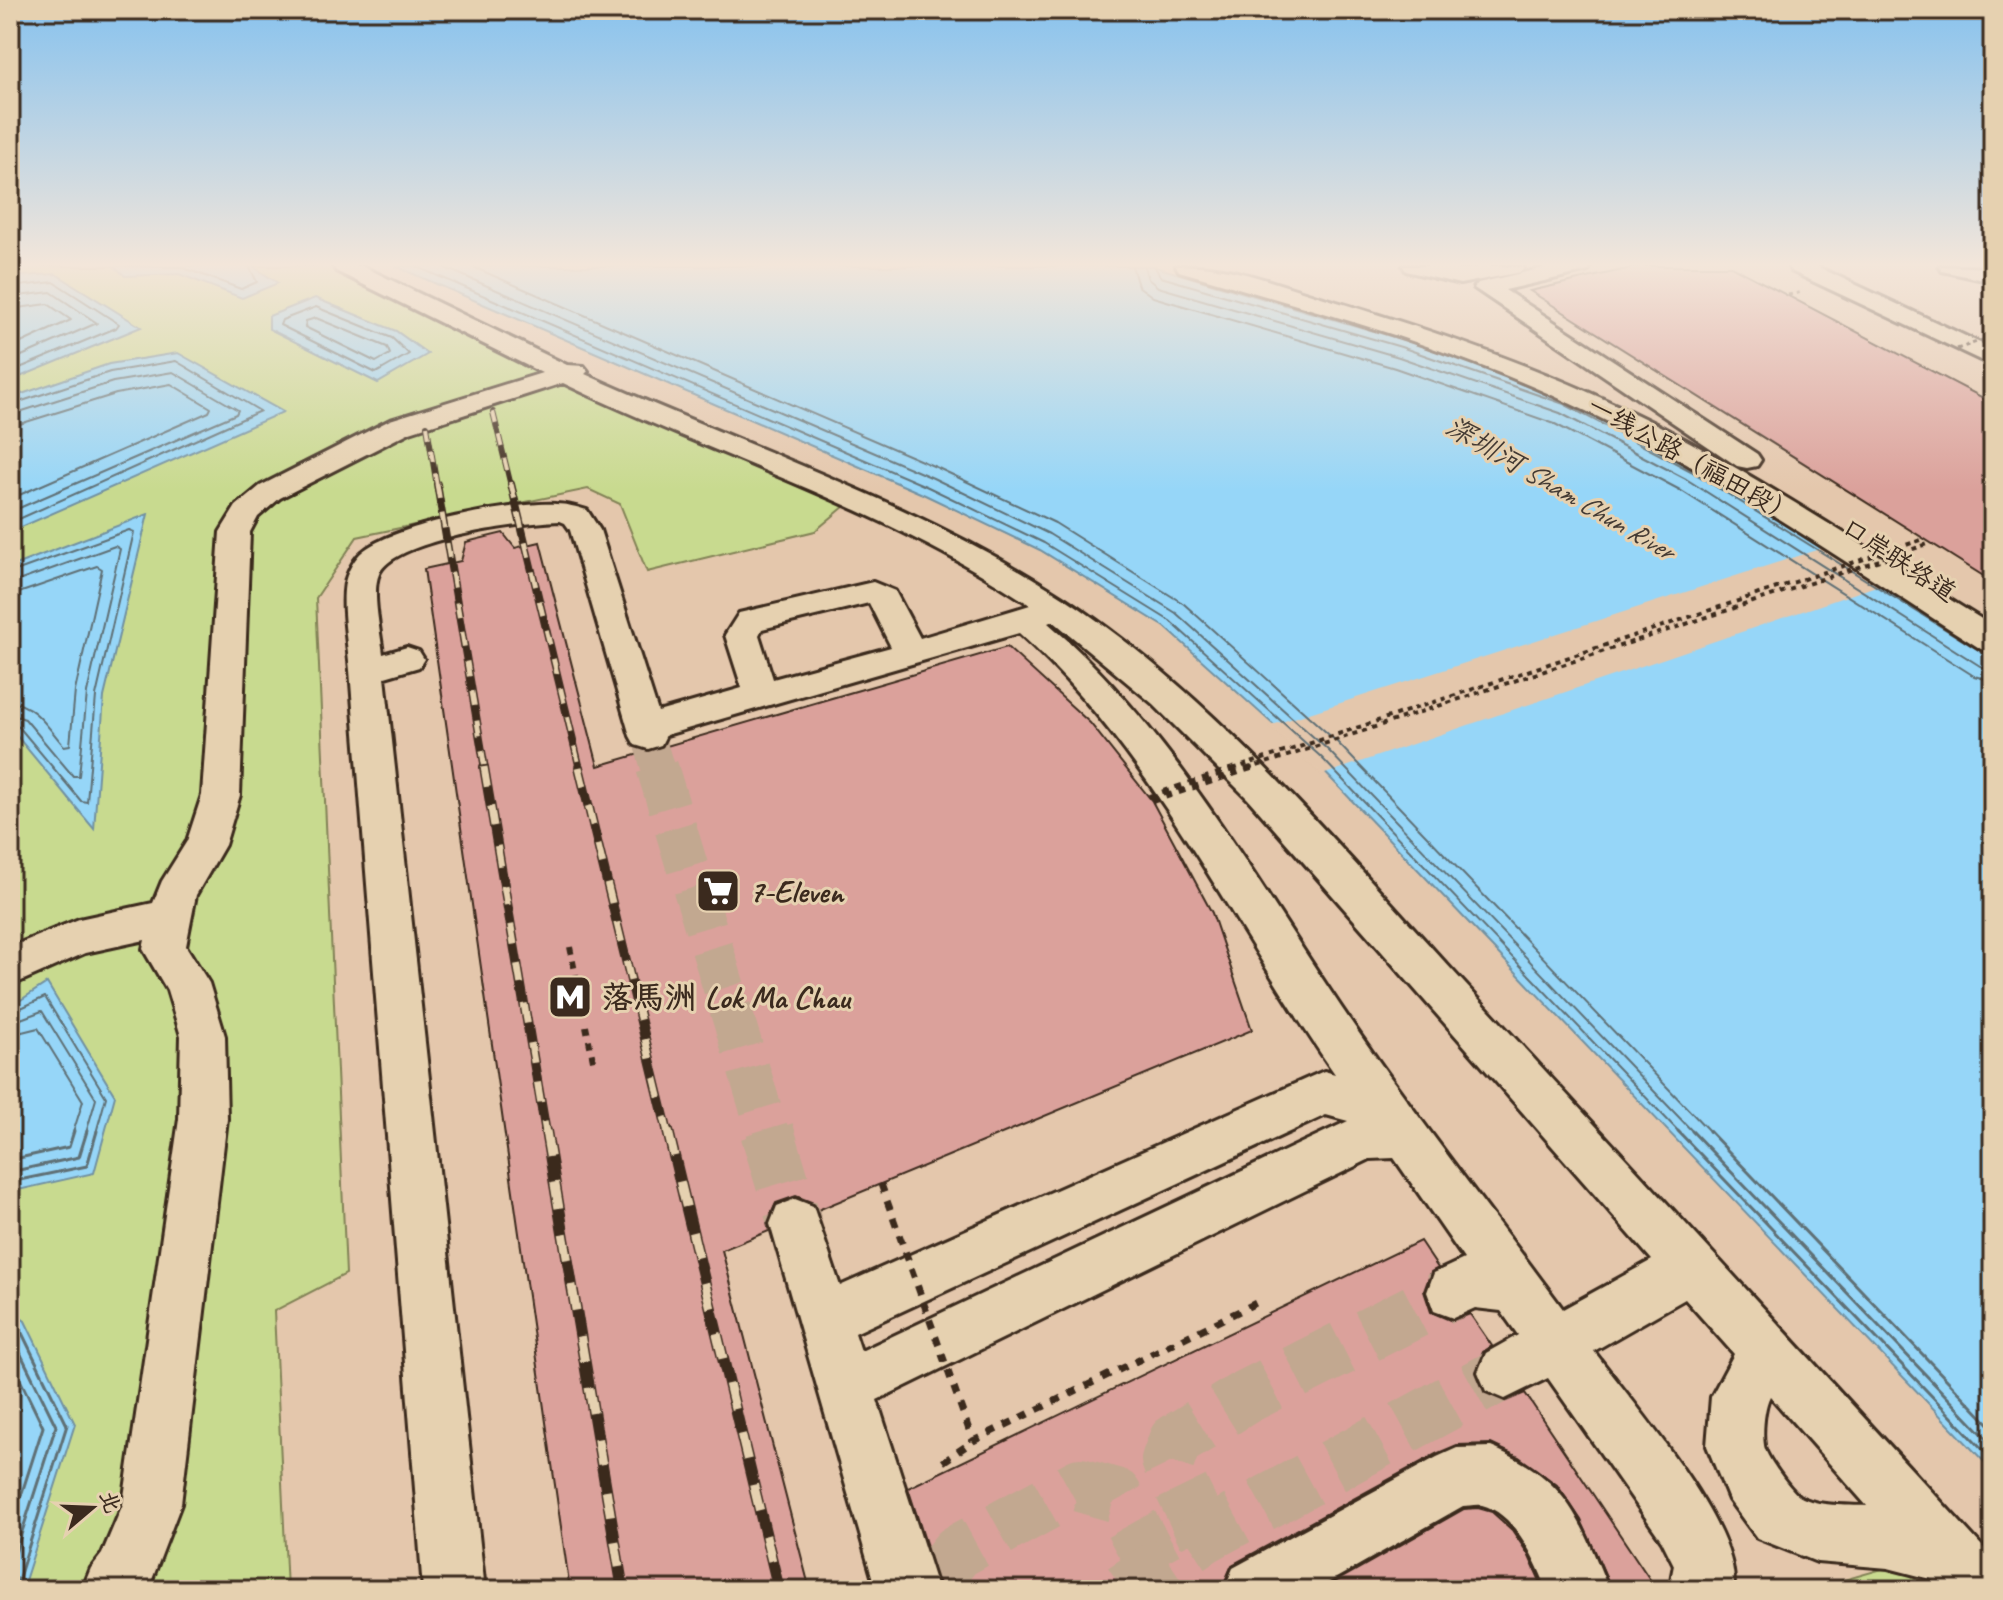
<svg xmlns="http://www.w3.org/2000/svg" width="2003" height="1600" viewBox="0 0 2003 1600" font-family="Caveat,'LXGW WenKai TC',sans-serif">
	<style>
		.green { fill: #c8da8f; stroke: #828256; stroke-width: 2 }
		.water { fill: #96d6f8; stroke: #7291a1; stroke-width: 2 }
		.pier { fill: #e4c7ac }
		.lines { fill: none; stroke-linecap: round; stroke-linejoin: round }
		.shore-far1 { stroke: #5f6f75; stroke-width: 2 }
		.shore { stroke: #5f6f75; stroke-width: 3 }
		.building { fill: #dba19b; stroke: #3b2a1e; stroke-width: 2 }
		.minor-tunnel-far2 { stroke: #c2a890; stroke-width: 33; stroke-dasharray: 33 16; stroke-linecap: butt }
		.minor-tunnel-far1 { stroke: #c2a890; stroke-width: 42; stroke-dasharray: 42 21; stroke-linecap: butt }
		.minor-tunnel { stroke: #c2a890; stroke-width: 54; stroke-dasharray: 54 27; stroke-linecap: butt }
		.minor-casing { stroke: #3b2a1e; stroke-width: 6 }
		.path-far2 { stroke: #3b2a1e; stroke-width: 3; stroke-dasharray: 4 4; stroke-linecap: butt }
		.path-far1 { stroke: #3b2a1e; stroke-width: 6; stroke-dasharray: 7 7; stroke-linecap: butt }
		.path { stroke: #3b2a1e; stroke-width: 7; stroke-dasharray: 9 9; stroke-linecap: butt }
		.minor { fill: #e6d1b0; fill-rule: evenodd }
		.rail-far3-casing { stroke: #3b2a1e; stroke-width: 6 }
		.rail-far2-casing { stroke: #3b2a1e; stroke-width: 8 }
		.rail-far1-casing { stroke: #3b2a1e; stroke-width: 10 }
		.rail-casing { stroke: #3b2a1e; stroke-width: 12 }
		.rail-far3 { stroke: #e6d1b0; stroke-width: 4; stroke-dasharray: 12; stroke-linecap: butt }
		.rail-far2 { stroke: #e6d1b0; stroke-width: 5; stroke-dasharray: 15; stroke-linecap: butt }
		.rail-far1 { stroke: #e6d1b0; stroke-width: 7; stroke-dasharray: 20; stroke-linecap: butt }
		.rail { stroke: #e6d1b0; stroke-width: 9; stroke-dasharray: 26; stroke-linecap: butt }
		.path-bridge-far3 { stroke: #3b2a1e; stroke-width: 3; stroke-dasharray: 4 4; stroke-linecap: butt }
		.path-bridge-far2 { stroke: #3b2a1e; stroke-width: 4; stroke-dasharray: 5 5; stroke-linecap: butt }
		.path-bridge-far1 { stroke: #3b2a1e; stroke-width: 6; stroke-dasharray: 7 7; stroke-linecap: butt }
		.path-bridge { stroke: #3b2a1e; stroke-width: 7; stroke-dasharray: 9 9; stroke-linecap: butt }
		.labels { text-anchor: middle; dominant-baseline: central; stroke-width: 6; stroke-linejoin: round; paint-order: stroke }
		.far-street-label { font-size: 26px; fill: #3b2a1e; stroke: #e6d1b0 }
		.far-water-label { font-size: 28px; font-style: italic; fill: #443b34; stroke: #e6d1b0 }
		.poi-label { font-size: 32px; font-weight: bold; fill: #3b2a1e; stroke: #e6d1b0; text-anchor: start }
	</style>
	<rect width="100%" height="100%" fill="#e4c7ac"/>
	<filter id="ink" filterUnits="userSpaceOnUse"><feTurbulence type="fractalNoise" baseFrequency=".0125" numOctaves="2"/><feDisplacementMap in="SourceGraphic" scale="16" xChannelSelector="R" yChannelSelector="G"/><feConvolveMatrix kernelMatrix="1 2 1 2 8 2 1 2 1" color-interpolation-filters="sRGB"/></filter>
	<g filter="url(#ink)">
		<g class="green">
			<polygon points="10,266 337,266 575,371 851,501 815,531 647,572 620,504 588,489 357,537 316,598 346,1274 274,1311 287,1590 10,1590"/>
			<polygon points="1896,1565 1931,1590 1809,1590"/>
		</g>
		<g class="water">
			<polygon points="114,266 252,266 278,283 242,298 179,274 125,276"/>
			<polygon points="395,266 1152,266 1404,340 1567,396 1695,464 1993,653 1993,1471 1316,763 1165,627 1040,550 925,495"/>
			<polygon points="56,274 141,327 10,381 10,280 22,276"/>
			<polygon points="315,298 396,331 428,354 378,383 269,329 269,316"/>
			<polygon points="178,353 283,412 10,532 10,398 109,364"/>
			<polygon points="148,514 104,697 94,829 10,728 10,567"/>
			<polygon points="47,983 115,1096 94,1173 14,1191 10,1187 10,1007"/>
			<polygon points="10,1310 25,1321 75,1424 22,1590 10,1590"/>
		</g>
		<polygon class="pier" points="1832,545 1888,582 1322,775 1269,726"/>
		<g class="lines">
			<g class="shore-far1">
				<polyline points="126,266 181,267 241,289 257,282 249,266"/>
				<polyline points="415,266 928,487 1044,543 1170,621 1321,757 1680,1133"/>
				<polyline points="441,266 933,478 1049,534 1176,613 1329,751 1694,1133"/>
				<polyline points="471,266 938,468 1055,523 1184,604 1337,742 1711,1133"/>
				<polyline points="1132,266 1138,286 1153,297 1395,368 1555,424 1680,490 1974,676 1993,681"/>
				<polyline points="1144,266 1148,279 1158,287 1399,357 1560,413 1686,479 1980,666 1993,669"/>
				<polyline points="1154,266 1161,277 1401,347 1564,404 1691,471 1993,659"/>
				<polyline points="10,287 54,282 119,324 116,328 10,372"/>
				<polyline points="10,297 51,292 97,323 10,361"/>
				<polygon points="316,307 392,338 409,354 376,373 280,325 282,320"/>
				<polyline points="10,309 48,304 71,320 10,348"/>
				<polygon points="316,318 387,347 390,354 376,362 305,327 306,321"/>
				<polyline points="10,405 110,372 176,361 260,411 10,523"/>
				<polyline points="10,415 113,382 173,372 238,410 236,414 10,512"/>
				<polyline points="10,427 116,394 171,384 211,408 209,412 10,499"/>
				<polyline points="10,573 129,530 134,532 96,696 87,802 81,801 19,727 10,724"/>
				<polyline points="10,584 115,546 120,549 87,693 79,776 73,776 25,719 10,714"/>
				<path d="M10,596L97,566L102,569L75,691L70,745L64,746C48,728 35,704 10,702"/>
				<polyline points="10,1013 45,997 106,1097 96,1133"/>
				<polyline points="10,1023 42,1011 96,1099 86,1133"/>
				<polyline points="10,1035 38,1028 83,1101 73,1133"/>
			</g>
			<g class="shore">
				<polyline points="1678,1131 1993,1460"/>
				<polyline points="1692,1131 1993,1445"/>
				<polyline points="1709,1131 1993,1428"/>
				<polyline points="10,1160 69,1147 74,1131"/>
				<polyline points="10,1172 79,1157 87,1131"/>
				<polyline points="10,1182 87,1166 97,1131"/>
				<polyline points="10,1320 19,1327 67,1425 15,1590"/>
				<polyline points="10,1332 56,1426 10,1569"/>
				<polyline points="10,1359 43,1427 10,1530"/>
			</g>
		</g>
		<g class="building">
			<polygon points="1640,266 1731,266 1993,403 1993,582 1530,291"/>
			<polygon points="503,533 515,548 540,542 598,766 1007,647 1090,723 1152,801 1212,913 1252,1030 818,1210 814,1203 796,1196 776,1203 767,1223 769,1231 722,1250 810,1590 570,1590 424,569 461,561 466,542"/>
			<polygon points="1420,1241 1438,1268 1431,1272 1424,1291 1431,1312 1452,1321 1470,1314 1492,1346 1483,1352 1475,1371 1483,1392 1504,1402 1525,1393 1657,1590 1612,1590 1581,1520 1557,1485 1519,1457 1491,1444 1457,1445 1436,1454 1232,1565 1221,1590 941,1590 908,1488"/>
			<polygon points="1478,1508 1492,1512 1512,1530 1528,1554 1544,1590 1321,1590 1464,1509"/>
		</g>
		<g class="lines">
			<polyline class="minor-tunnel-far2" points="648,736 658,769"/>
			<polyline class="minor-tunnel-far1" points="657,767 768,1133"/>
			<g class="minor-tunnel">
				<polyline points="767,1131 795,1224"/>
				<polyline points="1205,1536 1168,1460 1175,1441 1244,1398 1453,1292"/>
				<polyline points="936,1578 957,1552 1080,1485 1115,1495 1156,1568"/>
				<polyline points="1123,1590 1205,1536 1505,1372"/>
			</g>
			<g class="minor-casing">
				<g id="minor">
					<path d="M333,266H362L567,365L584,366L588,371L585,374L605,383C761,452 923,506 1066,599C1215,697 1333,841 1453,971C1634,1167 1813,1362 1993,1558V1590H1940L1931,1579L1888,1568L1817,1562L1757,1538L1729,1500L1707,1446L1711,1397L1734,1354L1685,1299L1594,1351C1631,1401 1745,1531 1733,1590H1669L1674,1565L1662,1541L1548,1378L1505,1399L1486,1391L1478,1372L1486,1353L1518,1335L1501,1311L1475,1308L1453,1318L1434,1311L1427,1292L1434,1273L1464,1259L1394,1158L1370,1159L877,1400L938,1590H876L770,1224L777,1206L795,1199L813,1206L840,1286L1308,1078L1324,1071L1335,1074C1231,925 1155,755 1019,633L666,735L661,745L648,749L635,745L630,736L570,530L565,523L560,521C524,522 393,539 379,574C371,592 381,634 383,654L407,647L419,651L424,659L419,667L385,677L485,1590H423L350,670C348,645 338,594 348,573C351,566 356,557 362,552C395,524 513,502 556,504C566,504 577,507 587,510L600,530L658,712L742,688L725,635L739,613L873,582L895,591L920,638L1030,605C886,508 719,458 563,383L410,432L280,498L258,517L250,532L240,795L225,845L196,895L186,946L209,983L225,1036L227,1119L181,1504L148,1590H82L91,1568L102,1554L123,1504L179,1119L181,1036L167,990L143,949L145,940L85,953L10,986V947L79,919L153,903L162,881L187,841L202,795L220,532L236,506L260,486L390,420L542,373L336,271ZM869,603L891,647L773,679L759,635L762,629ZM1053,621L1153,704L1248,799L1652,1260L1563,1309C1489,1209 1411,1110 1341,1007C1253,876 1168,725 1048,623ZM1326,1115L1348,1121L861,1351L855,1333ZM1770,1396L1867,1506C1846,1505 1818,1507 1799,1496C1790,1489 1765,1456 1764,1445C1762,1432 1764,1407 1770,1396Z"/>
					<path d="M1176,266C1228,262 1283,287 1334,301C1444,334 1553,372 1656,424C1772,484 1881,558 1993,626V652L1981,649C1851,566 1725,478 1586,411C1457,348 1317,311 1179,271Z"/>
					<polygon points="1403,266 1441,266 1460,270 1485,266 1524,267 1521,272 1460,284 1406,271"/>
					<polygon points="1553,266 1591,266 1588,271 1505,290 1757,454 1761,460 1757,466 1747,468 1737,466 1474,288 1478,283"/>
					<polygon points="1788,266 1816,266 1993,349 1993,366 1791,271"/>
					<polygon points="1939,266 1993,268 1993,282 1942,271"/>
					<path d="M1491,1447C1568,1479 1579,1518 1609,1590H1547C1537,1562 1515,1513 1482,1505C1477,1504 1468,1506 1463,1506L1315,1590H1224L1233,1568L1437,1457L1457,1448Z"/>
				</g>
			</g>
			<polyline class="path-far2" points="1788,295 1803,292"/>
			<g class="path-far1">
				<polyline points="570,947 577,981"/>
				<polyline points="586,1026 594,1065"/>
			</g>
			<polyline class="path" points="943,1462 973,1441 1262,1300"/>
			<use href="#minor" class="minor"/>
			<g class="rail-far3-casing">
				<g id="rail-far3">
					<polyline points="493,412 511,486"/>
					<polyline points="427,426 437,486"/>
				</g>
			</g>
			<g class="rail-far2-casing">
				<g id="rail-far2">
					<polyline points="437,484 485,769"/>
					<polyline points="511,484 580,769"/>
				</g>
			</g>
			<g class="rail-far1-casing">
				<g id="rail-far1">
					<polyline points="484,767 546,1133"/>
					<polyline points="579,767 668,1133"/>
				</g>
			</g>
			<g class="rail-casing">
				<g id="rail">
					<polyline points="546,1131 623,1590"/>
					<polyline points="668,1131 779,1590"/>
				</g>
			</g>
			<use href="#rail-far3" class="rail-far3"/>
			<use href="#rail-far2" class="rail-far2"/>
			<use href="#rail-far1" class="rail-far1"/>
			<use href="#rail" class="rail"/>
			<polyline class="path-bridge-far3" points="1957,349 1988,338"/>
			<g class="path-bridge-far2">
				<polyline points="1233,769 1924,539"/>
				<polyline points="1248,769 1931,543"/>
			</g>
			<g class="path-bridge-far1">
				<polyline points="1149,797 1239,767"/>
				<polyline points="1152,801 1254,767"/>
			</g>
			<polyline class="path-bridge" points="881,1184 973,1441"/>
		</g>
	</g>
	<linearGradient id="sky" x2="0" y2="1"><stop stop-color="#87c2ee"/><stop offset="0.54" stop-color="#f3e6da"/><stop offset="1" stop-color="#f3e6da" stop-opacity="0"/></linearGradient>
	<rect width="2003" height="490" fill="url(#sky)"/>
	<defs>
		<g id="supermarket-square" transform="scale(2.3)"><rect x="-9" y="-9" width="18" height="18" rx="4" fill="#3b2a1e" stroke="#e6d1b0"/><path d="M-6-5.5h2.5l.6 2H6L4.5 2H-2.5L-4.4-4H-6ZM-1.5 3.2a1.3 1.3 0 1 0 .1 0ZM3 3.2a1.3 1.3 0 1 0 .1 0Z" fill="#fff"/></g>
		<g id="metro-square" transform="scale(2.3)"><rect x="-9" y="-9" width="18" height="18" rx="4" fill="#3b2a1e" stroke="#e6d1b0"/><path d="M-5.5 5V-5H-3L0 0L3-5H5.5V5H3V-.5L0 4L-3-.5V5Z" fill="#fff"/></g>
	</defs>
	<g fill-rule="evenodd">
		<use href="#supermarket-square" x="718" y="891"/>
		<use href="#metro-square" x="570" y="997"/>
	</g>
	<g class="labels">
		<g class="far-street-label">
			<text transform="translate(1692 460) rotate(29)">一线公路（福田段）</text>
			<text transform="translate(1899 560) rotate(33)">口岸联络道</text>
		</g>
		<g class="far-water-label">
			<text transform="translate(1560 488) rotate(30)">深圳河 Sham Chun River</text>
		</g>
		<g class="poi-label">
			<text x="749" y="891">7-Eleven</text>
			<text x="601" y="997">落馬洲 Lok Ma Chau</text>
		</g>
	</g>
	<rect width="2003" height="1600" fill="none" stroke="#e6d1b0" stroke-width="40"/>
	<rect x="20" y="20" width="1963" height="1560" fill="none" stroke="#3b2a1e" stroke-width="3" filter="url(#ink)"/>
	<g transform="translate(92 1508) rotate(71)" stroke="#e6d1b0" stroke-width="6" paint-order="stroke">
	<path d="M0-6L14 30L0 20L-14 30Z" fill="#3b2a1e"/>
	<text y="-12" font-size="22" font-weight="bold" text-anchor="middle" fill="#3b2a1e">北</text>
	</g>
</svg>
